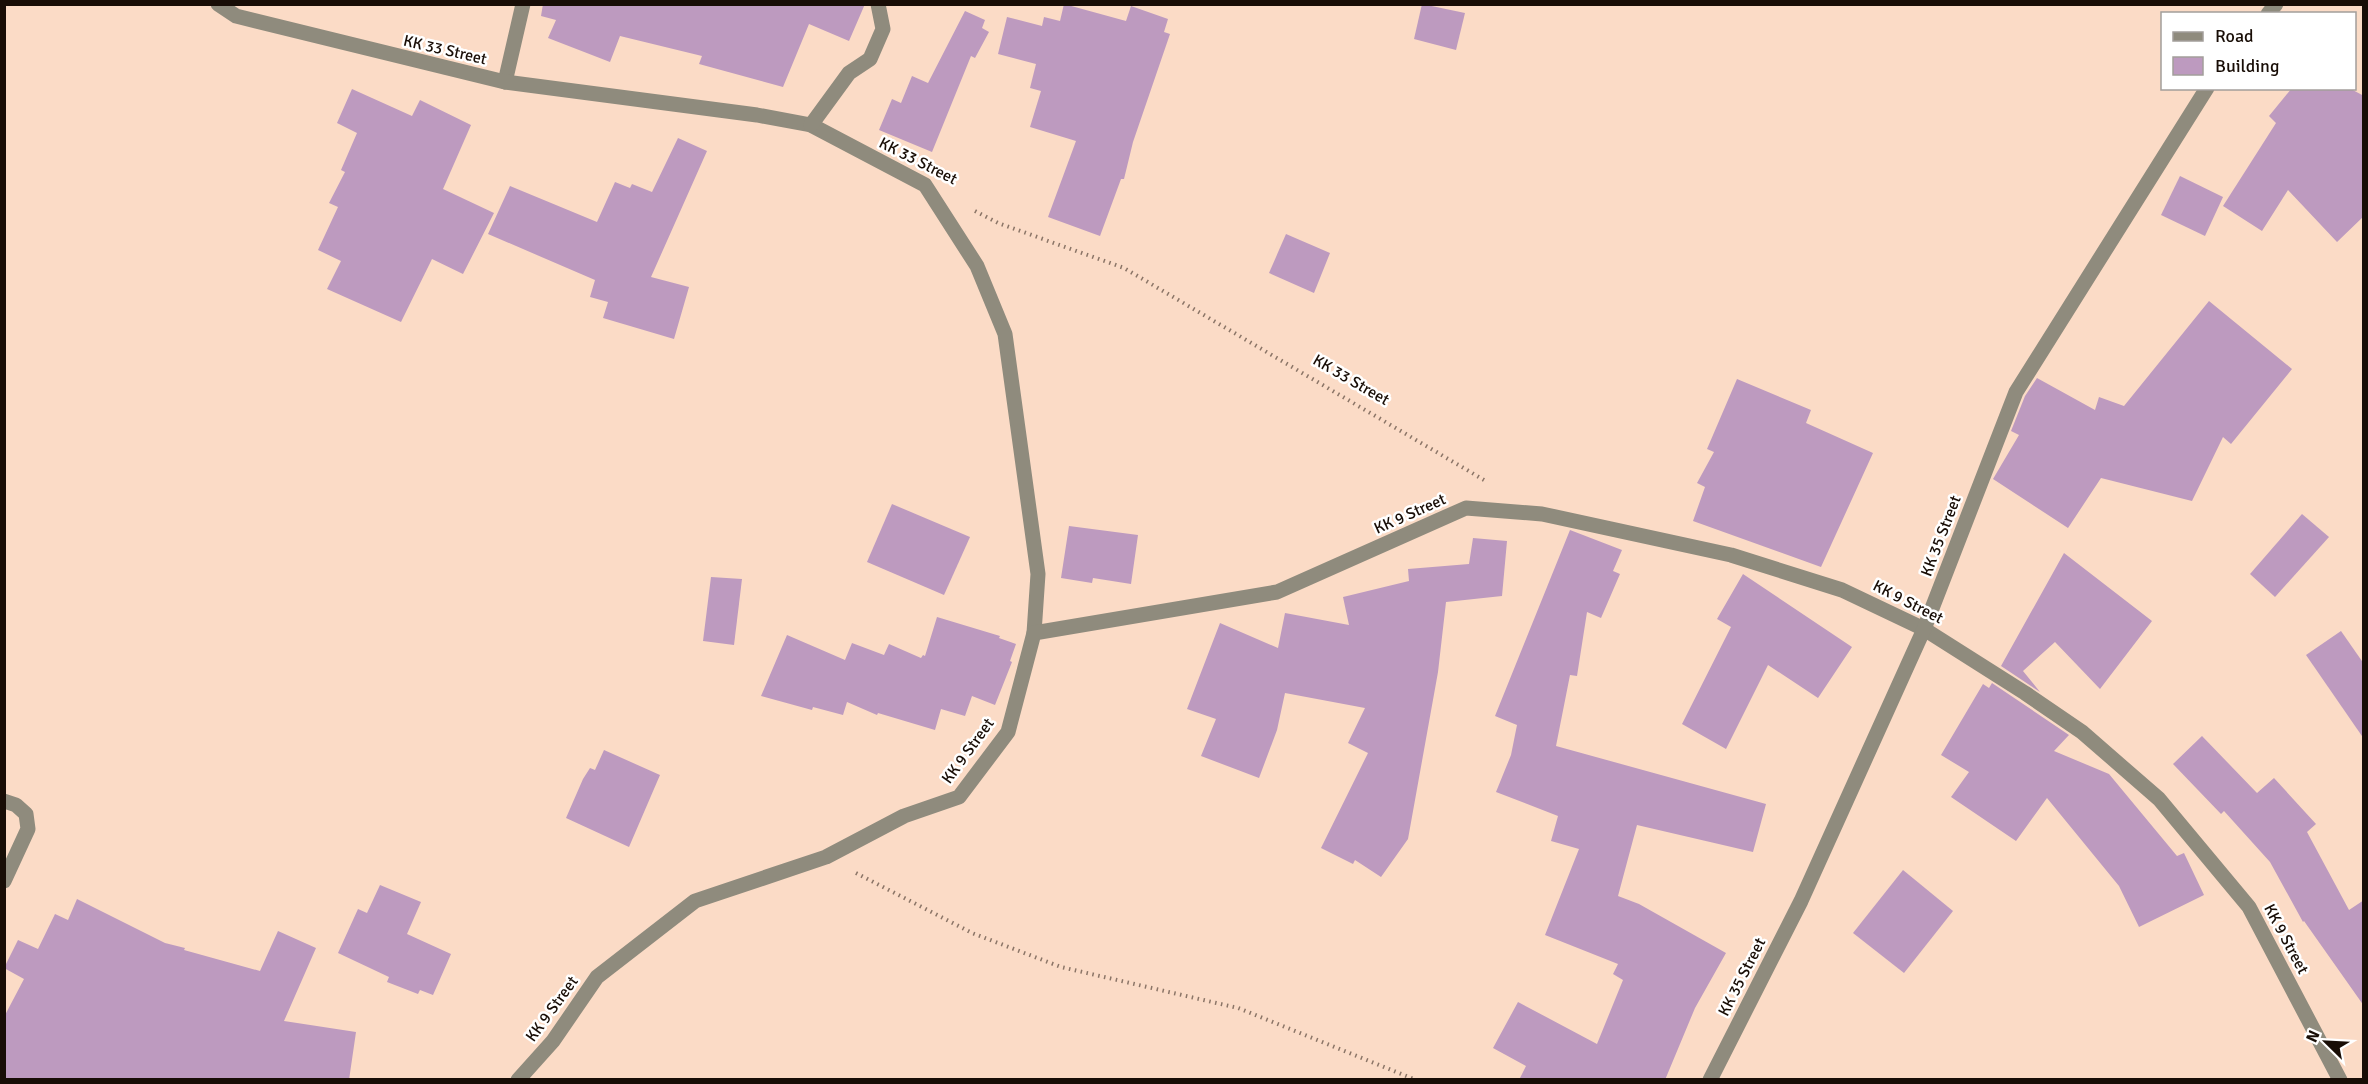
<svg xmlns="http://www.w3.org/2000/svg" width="2368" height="1084" viewBox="0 0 2368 1084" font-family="Signika,sans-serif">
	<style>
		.building { fill: #bd9abf }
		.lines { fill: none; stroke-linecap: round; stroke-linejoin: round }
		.path { stroke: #8b7567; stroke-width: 4; stroke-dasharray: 1.5 4.5; stroke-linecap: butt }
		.service { stroke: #8f8b7d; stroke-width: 15 }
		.minor { stroke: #8f8b7d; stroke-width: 15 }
		.labels { text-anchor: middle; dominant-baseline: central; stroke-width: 5; stroke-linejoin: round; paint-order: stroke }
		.street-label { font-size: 16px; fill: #180d06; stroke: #fff }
	</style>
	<rect width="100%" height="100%" fill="#fbdbc6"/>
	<g class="building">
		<polygon points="543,4 865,4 849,41 809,24 783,87 699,64 702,56 620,36 610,62 548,38 556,20 541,16"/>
		<polygon points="1064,4 1126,21 1131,6 1168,19 1164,32 1170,34 1133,142 1124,179 1121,179 1100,236 1048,217 1076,141 1030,127 1041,91 1030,88 1036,64 998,54 1007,17 1042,26 1044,17 1060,21"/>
		<polygon points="1422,4 1465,13 1456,50 1414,39"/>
		<polygon points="965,11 985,20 982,28 989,32 975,58 971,56 932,152 879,130 892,99 901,103 912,76 928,83"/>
		<polygon points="2292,88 2349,88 2364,96 2364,216 2337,242 2288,190 2262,231 2223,206 2276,123 2269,116"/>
		<polygon points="352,89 412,116 420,100 471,125 443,189 494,213 463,274 432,259 401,322 327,289 341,261 318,250 338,207 329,203 345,172 341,170 357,133 337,123"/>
		<polygon points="678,138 707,151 651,277 689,287 674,339 603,318 608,302 590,297 595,280 488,234 510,186 597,222 615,182 630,188 632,184 652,192"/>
		<polygon points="2180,176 2223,197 2205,236 2161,215"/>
		<polygon points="1286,234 1330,253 1314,293 1269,273"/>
		<polygon points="2209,301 2292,369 2231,444 2223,437 2192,501 2101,478 2068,528 1993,479 2019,435 2011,431 2025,396 2037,378 2095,410 2099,397 2124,406"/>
		<polygon points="1737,379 1811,410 1806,423 1873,453 1821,567 1693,521 1705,487 1697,483 1714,452 1707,449"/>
		<polygon points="892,504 970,537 944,595 867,562"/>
		<polygon points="2302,514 2329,537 2275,597 2250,574"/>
		<polygon points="1069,526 1138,535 1131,584 1093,578 1092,583 1061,578"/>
		<polygon points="1570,530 1622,550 1613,571 1620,574 1601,618 1587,612 1577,676 1570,675 1556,746 1766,804 1753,852 1637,825 1618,896 1639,904 1726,953 1695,1008 1665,1080 1519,1080 1526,1066 1493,1048 1518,1002 1597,1044 1623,980 1613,974 1618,964 1545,935 1579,849 1551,841 1558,816 1496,792 1511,755 1517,725 1495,716"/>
		<polygon points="1473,538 1507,541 1502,596 1446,602 1438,672 1408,839 1381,877 1355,860 1353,864 1321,848 1368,753 1348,743 1365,708 1285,693 1277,730 1259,778 1201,756 1216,719 1187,709 1220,623 1278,648 1285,613 1349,625 1343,597 1409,581 1408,569 1469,564"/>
		<polygon points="2064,553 2152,621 2100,689 2055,642 2023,671 2040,692 2001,666"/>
		<polygon points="1743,574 1852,647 1818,698 1768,665 1726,749 1682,724 1731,627 1717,619"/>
		<polygon points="711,577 742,579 734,645 703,641"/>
		<polygon points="937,617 1000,636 999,638 1016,644 1010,661 1012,662 995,705 972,696 965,716 941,709 935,730 878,713 877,715 847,702 843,715 813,707 812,710 761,696 787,635 845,660 852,643 884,655 889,644 921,658 923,655 925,656"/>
		<polygon points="2341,631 2364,664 2364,739 2306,655"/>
		<polygon points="1992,683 2069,735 2054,751 2109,774 2177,856 2184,853 2204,895 2139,927 2119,886 2047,798 2016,841 1951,797 1969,772 1941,755 1983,684 1989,688"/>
		<polygon points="2202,736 2257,793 2274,778 2316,824 2307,832 2349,910 2364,900 2364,1006 2304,921 2303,922 2270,862 2224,811 2221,814 2173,764"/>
		<polygon points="604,750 660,775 629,847 566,818 583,779 590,768 595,770"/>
		<polygon points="1903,870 1953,911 1904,973 1853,933"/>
		<polygon points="380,885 421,902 407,934 451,954 433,995 420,990 418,994 387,982 389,977 338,953 358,909 367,913"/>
		<polygon points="77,899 165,943 185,948 184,950 260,971 278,931 316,948 284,1021 356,1032 349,1080 4,1080 4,1017 24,979 4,968 18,940 38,949 55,914 68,920"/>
	</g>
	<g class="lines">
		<g class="path">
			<polyline points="975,211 998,223 1124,268 1484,480"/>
			<polyline points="856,873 972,933 1061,967 1238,1008 1416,1080"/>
		</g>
		<polyline class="service" points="505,82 523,4"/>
		<g class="minor">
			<polyline points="218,4 236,16 505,82 757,115 811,125 925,185 977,266 1005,334 1038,574 1034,633"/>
			<polyline points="2268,14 2276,4"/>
			<polyline points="811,125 849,73 870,59 883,29 878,4"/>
			<polyline points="4,801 16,805 26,814 28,829 4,881"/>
			<polyline points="518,1080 553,1041 597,977 695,901 826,857 904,816 959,797 1008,732 1034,633 1277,592 1466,508 1542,514 1731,555 1842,590 1924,629 2025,693 2082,732 2159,799 2249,907 2340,1080"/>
			<polyline points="1710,1080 1801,901 1924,629 2016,392 2207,88"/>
		</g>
	</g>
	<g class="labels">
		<g class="street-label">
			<text transform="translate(445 50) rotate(13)">KK 33 Street</text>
			<text transform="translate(918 161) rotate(27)">KK 33 Street</text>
			<text transform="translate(1351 380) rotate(30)">KK 33 Street</text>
			<text transform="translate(1410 514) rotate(-24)">KK 9 Street</text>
			<text transform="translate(1941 536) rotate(-69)">KK 35 Street</text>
			<text transform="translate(1908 602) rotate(27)">KK 9 Street</text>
			<text transform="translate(968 751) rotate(-54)">KK 9 Street</text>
			<text transform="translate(2286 939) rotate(62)">KK 9 Street</text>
			<text transform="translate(1742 977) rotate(-63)">KK 35 Street</text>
			<text transform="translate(552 1009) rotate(-54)">KK 9 Street</text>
		</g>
	</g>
	<rect width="2368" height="1084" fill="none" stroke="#180d06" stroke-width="12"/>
	<rect x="2161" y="12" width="195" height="78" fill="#ffffff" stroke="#a39e9b" stroke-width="1.5"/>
	<rect x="2173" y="32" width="30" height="9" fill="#8f8b7d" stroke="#a39e9b" stroke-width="1.5"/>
	<text x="2215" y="42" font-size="18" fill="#180d06">Road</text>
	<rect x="2173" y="57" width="30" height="18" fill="#bd9abf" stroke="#a39e9b" stroke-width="1.5"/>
	<text x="2215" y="72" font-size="18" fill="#180d06">Building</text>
	<g transform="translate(2326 1042) rotate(294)" stroke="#ffffff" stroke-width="4.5" paint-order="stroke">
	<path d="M0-4.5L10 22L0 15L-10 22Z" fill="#180d06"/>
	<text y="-9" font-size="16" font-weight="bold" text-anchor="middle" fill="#180d06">N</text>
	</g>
</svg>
